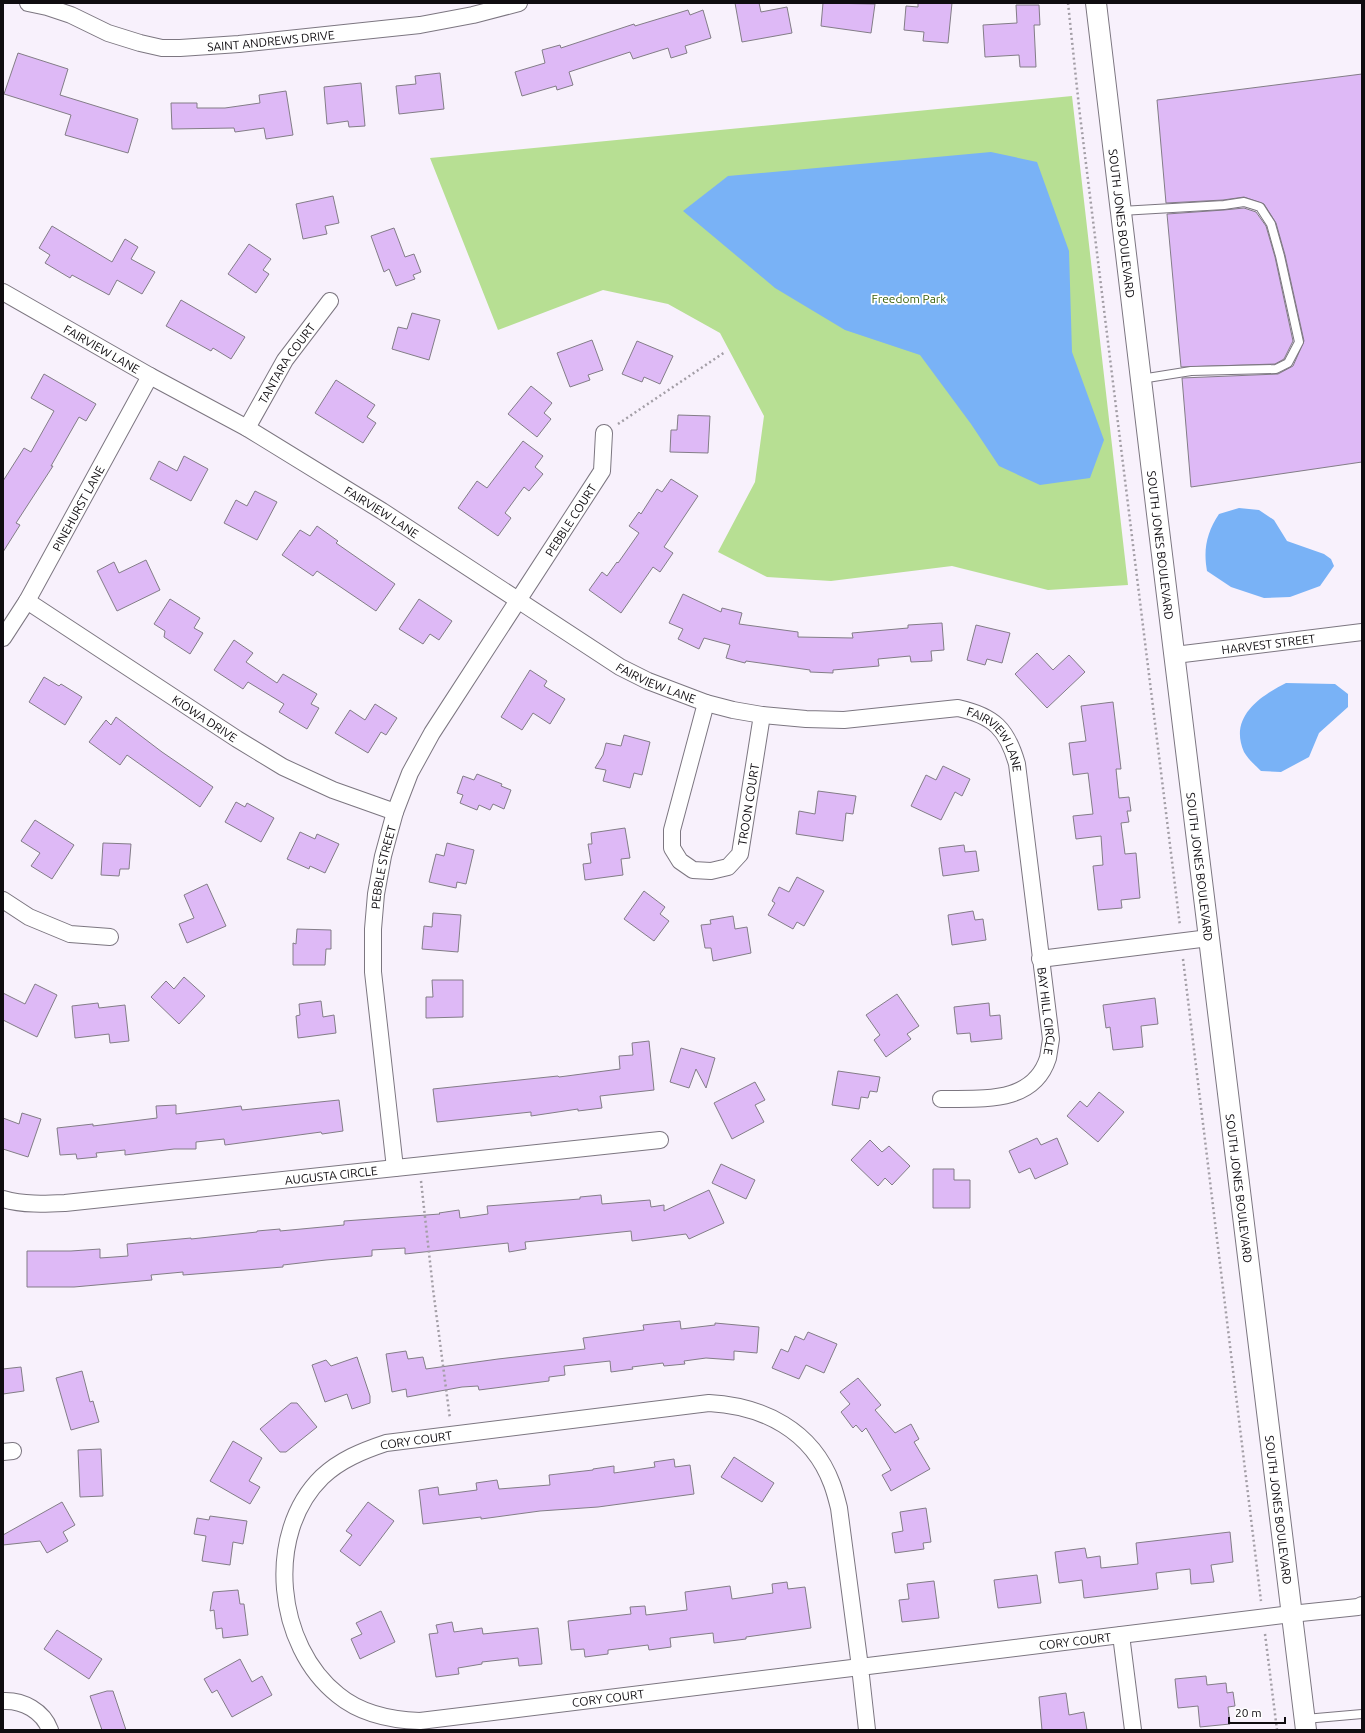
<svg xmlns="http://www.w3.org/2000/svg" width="1365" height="1733" viewBox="0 0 1365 1733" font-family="Ubuntu,sans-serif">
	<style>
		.green { fill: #b7df93 }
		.water { fill: #79b2f6 }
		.building { fill: #deb9f6; stroke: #837d87 }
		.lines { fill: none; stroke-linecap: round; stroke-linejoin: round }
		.service-casing { stroke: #7c7680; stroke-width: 10 }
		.minor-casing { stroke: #7c7680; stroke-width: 18 }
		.tertiary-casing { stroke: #7c7680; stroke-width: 22 }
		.path { stroke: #a39ea6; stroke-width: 2.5; stroke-dasharray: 2 3; stroke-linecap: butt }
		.service { stroke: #fff; stroke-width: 8 }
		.minor { stroke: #fff; stroke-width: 16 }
		.tertiary { stroke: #fff; stroke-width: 20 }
		.labels { text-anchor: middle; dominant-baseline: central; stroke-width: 3.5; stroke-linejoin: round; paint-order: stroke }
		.street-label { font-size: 12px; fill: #0f0c10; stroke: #fff }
		.park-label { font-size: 12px; fill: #3c610c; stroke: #fff }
	</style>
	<rect width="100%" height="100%" fill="#f8f1fc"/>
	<polygon class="green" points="1072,96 1128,585 1048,590 952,566 831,581 767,577 718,552 755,482 764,416 720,333 668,304 603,290 498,330 430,158"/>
	<g class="water">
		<polygon points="991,152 1037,162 1069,251 1072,352 1104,440 1090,478 1040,485 999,466 971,424 920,355 845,330 775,288 683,211 728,176"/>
		<path d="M1239,508L1259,510L1274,520L1287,541L1324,554L1331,559L1334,566L1320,586L1290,597L1264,598L1231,587L1207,571C1203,549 1207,532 1219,514Z"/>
		<path d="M1286,683L1335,684L1348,694V707L1319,733L1309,757L1281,772L1261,771C1256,766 1248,759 1244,752C1229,718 1258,697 1286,683Z"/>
	</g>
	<g class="building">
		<polygon points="735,3 759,3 761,12 787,7 792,33 742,42"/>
		<polygon points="823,3 875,4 871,33 821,26"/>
		<polygon points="918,3 952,3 948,43 923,41 924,32 904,30 906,6 918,7"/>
		<polygon points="1016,5 1039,5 1040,25 1034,25 1036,67 1020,67 1019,55 985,57 983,25 1017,23"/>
		<polygon points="688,10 690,15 703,10 711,38 685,46 687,53 671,58 668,48 633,59 630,52 569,72 573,85 557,90 556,86 522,96 515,72 545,63 542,50 560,45 561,48 634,24 635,26"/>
		<polygon points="18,53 68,69 60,95 138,119 128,153 65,135 71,115 4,94"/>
		<polygon points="440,73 444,109 399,114 396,86 416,84 415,76"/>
		<polygon points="1362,74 1362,462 1191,487 1182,378 1278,374 1293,366 1304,341 1285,255 1276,223 1264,204 1244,197 1223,200 1166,203 1157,100"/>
		<polygon points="361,83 365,126 349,127 348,121 327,124 324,87"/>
		<polygon points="286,91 293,135 266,139 264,128 235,132 234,128 172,129 171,103 197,103 197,108 225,108 260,103 259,95"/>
		<polygon points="333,196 339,223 325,226 327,234 303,239 296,204"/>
		<polygon points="1244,208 1256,212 1266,226 1275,257 1293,341 1284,359 1275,364 1181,367 1167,214 1224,210"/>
		<polygon points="52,226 112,262 125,239 138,247 131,259 155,272 142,294 117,280 109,295 72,275 70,278 45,263 50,255 39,248"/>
		<polygon points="394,228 405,257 414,254 421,272 413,275 415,279 396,286 389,269 384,272 371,236"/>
		<polygon points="249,244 271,259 263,270 269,274 256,293 228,274"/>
		<polygon points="181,300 245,337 231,359 213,348 211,351 166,326"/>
		<polygon points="412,313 440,320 429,360 392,349 398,327 407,329"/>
		<polygon points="592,340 603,370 588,375 590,380 570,387 557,353"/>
		<polygon points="637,341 673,356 660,384 644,377 642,382 622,374"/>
		<polygon points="44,374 96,404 86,421 79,417 51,466 53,466 16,523 20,525 3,552 3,481 24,448 31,452 54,411 31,398"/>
		<polygon points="336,380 375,405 367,417 376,423 363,443 315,413"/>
		<polygon points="531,386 552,403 544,413 551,419 537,437 508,414"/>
		<polygon points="678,415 710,416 708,453 670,452 671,430 677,430"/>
		<polygon points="523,441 543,456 535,467 543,474 529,491 524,487 505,513 511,518 498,536 458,508 477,481 487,488"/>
		<polygon points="184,456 208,469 191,501 150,479 159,461 177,471"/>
		<polygon points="671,479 698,496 664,547 673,553 660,572 653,567 621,613 589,590 602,572 607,576 617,562 618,563 639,533 629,526 639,512 641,514 657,489 662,492"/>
		<polygon points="255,491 277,502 257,540 224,523 236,500 247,506"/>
		<polygon points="317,526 338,541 336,543 395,584 376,611 317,571 313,576 282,555 300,530 310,536"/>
		<polygon points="146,560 160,590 117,611 97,571 114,562 119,573"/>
		<polygon points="683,594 721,612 722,608 742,613 739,624 798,632 798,637 853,638 852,633 908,628 908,625 942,623 944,650 931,651 932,661 911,662 910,656 878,659 879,666 833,670 833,673 810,672 810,670 746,661 745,663 726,658 730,645 704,638 699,649 678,639 683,629 669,623"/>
		<polygon points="170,599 200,618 194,628 203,633 190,654 164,637 165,631 154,624"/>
		<polygon points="419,599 452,621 439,640 430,634 423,644 399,629"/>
		<polygon points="976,625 1010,633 1002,663 987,659 985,665 967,660"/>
		<polygon points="234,640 253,653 246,662 277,683 283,674 317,694 311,704 319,708 307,729 279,712 284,704 248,682 243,689 214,670"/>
		<polygon points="1037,653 1053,670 1069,655 1085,672 1047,708 1015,674"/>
		<polygon points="530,670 547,681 544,686 565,699 550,724 533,713 522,730 501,717"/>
		<polygon points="44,677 59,686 61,684 82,697 65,725 29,702"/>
		<polygon points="1113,702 1121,769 1116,769 1119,798 1129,797 1131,811 1127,811 1129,822 1121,823 1125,854 1136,853 1140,898 1121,900 1122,908 1098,910 1093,866 1103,865 1101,836 1076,839 1073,816 1093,814 1088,773 1073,775 1069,743 1086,741 1081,706"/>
		<polygon points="375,704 397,718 386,735 381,732 368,753 335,733 350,710 365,720"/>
		<polygon points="116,717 162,752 213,787 200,807 127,755 120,765 89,742 106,720 111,725"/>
		<polygon points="624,735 650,742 642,775 634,773 630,788 603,781 606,770 595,768 603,755 606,743 621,746"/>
		<polygon points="943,766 970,779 962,796 955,792 941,820 911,806 926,775 936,780"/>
		<polygon points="477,774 502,784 501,786 511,790 504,809 493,804 490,810 479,805 477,810 460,803 463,795 457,793 463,776 474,780"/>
		<polygon points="818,791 856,796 853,814 846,813 843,841 796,834 799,811 815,814"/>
		<polygon points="236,802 245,807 247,803 274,818 261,842 225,822"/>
		<polygon points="35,820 74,845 52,879 31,866 40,853 21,841"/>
		<polygon points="625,828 630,858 621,859 623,875 585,880 583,864 591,863 588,844 592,844 591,833"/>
		<polygon points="300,832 315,839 317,834 339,844 325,873 310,866 309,869 287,859"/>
		<polygon points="103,843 131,844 129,869 120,869 119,876 101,875"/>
		<polygon points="447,843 474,850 466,884 457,882 456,888 429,882 436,854 444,856"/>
		<polygon points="964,845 965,852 976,851 979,871 943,876 939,848"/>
		<polygon points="797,877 824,891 804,926 797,922 793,929 768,915 775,903 772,901 779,887 789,892"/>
		<polygon points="207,884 226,926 187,943 179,924 194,918 184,895"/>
		<polygon points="644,891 665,907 660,914 669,921 654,941 624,919"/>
		<polygon points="973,911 975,920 983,919 986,940 952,945 948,915"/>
		<polygon points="433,913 461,915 458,952 422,949 424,926 432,927"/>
		<polygon points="733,916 735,929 747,927 751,953 713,961 711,948 705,948 701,925 711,924 710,920"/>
		<polygon points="297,929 331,930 331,949 326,949 325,965 293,965 293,943 296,944"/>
		<polygon points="184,977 205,996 179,1024 151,997 166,981 174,989"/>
		<polygon points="432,980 463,980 463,1017 426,1018 426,997 433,997"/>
		<polygon points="35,984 57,995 37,1037 3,1020 3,993 25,1004"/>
		<polygon points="897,994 919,1026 907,1034 911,1039 886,1057 874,1040 880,1035 866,1015"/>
		<polygon points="1155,998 1158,1024 1141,1026 1143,1047 1113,1050 1110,1027 1106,1028 1103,1005"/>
		<polygon points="321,1001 323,1017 334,1015 336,1033 298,1038 296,1016 300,1015 299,1004"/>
		<polygon points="98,1003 99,1008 125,1005 129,1041 110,1043 109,1034 75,1038 72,1006"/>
		<polygon points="989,1003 990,1016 1000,1015 1002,1039 971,1042 970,1033 957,1034 954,1007"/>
		<polygon points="649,1041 654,1090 600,1096 602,1108 578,1111 578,1109 531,1116 531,1112 437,1122 433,1089 558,1076 559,1077 620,1069 619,1056 633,1055 632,1043"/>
		<polygon points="681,1048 715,1058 706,1088 696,1069 689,1088 670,1082"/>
		<polygon points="838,1071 880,1077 877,1092 870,1091 868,1098 861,1097 859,1109 832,1105"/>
		<polygon points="755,1082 765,1100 755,1105 764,1122 732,1139 714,1103"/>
		<polygon points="1099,1092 1124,1112 1098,1142 1067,1116 1080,1101 1087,1107"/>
		<polygon points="339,1100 343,1131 322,1134 321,1132 225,1145 224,1139 196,1142 196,1149 174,1149 125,1155 125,1150 96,1153 97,1157 77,1159 76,1154 60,1155 57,1128 93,1124 93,1126 157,1118 156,1106 176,1105 176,1114 241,1106 242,1110"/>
		<polygon points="22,1113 41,1119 28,1157 3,1149 3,1118 19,1124"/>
		<polygon points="1037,1138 1041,1145 1057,1138 1068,1164 1035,1179 1030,1168 1019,1173 1009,1151"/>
		<polygon points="870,1140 882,1152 889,1146 910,1166 892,1185 885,1178 878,1186 851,1160"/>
		<polygon points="721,1164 755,1180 746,1199 712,1183"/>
		<polygon points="933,1169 954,1169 954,1180 970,1180 970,1208 933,1208"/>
		<polygon points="709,1190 724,1223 689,1239 686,1234 632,1241 631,1231 525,1242 526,1249 509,1252 508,1243 405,1254 405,1248 372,1250 372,1256 326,1260 283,1265 283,1267 183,1275 183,1272 151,1275 152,1280 74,1287 27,1287 27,1251 71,1251 100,1249 100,1258 128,1256 127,1244 191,1238 191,1239 257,1232 257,1231 280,1229 280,1231 344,1225 344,1221 440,1214 439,1213 459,1210 460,1218 488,1214 487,1206 580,1199 580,1197 601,1195 602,1204 650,1200 651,1207 664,1205 664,1211"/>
		<polygon points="680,1321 681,1329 715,1325 715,1323 759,1327 757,1353 734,1351 734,1360 706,1358 684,1361 685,1364 664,1366 663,1363 632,1367 633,1369 611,1372 610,1361 564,1366 565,1375 549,1377 549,1381 479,1390 478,1386 462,1387 407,1397 406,1389 392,1392 386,1354 406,1351 408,1359 423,1357 426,1369 498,1359 585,1349 583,1338 644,1330 643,1325"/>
		<polygon points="808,1332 837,1344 824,1373 806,1365 799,1379 772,1368 781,1349 788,1352 795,1336 804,1340"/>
		<polygon points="357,1357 370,1396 370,1403 352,1409 347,1394 325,1402 312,1365 326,1360 331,1366"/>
		<polygon points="21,1367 24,1391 3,1394 3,1369"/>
		<polygon points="82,1371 90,1402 93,1401 99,1422 71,1430 56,1378"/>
		<polygon points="858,1378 881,1405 875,1410 895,1433 911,1424 919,1439 914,1442 930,1469 891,1491 882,1475 891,1470 866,1428 862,1432 856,1425 853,1428 841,1412 850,1404 840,1392"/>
		<polygon points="291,1403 297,1403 317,1427 286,1452 280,1452 260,1429"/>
		<polygon points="233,1441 262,1458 249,1481 260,1487 250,1504 210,1481"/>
		<polygon points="101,1449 103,1496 80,1497 78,1450"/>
		<polygon points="734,1457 774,1483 762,1502 721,1477"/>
		<polygon points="674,1459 675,1467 690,1465 694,1494 598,1507 540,1511 481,1519 481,1517 423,1524 419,1490 438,1487 439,1495 477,1490 476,1483 497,1480 499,1489 550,1485 549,1475 593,1470 593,1469 614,1466 614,1473 655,1467 654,1462"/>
		<polygon points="62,1502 75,1525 63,1532 68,1541 47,1553 40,1541 3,1545 3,1535"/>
		<polygon points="368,1502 394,1521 360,1566 340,1551 352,1535 346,1531"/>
		<polygon points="926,1508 931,1542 923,1543 924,1549 895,1553 892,1533 903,1531 900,1512"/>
		<polygon points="210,1516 247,1521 243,1544 233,1542 230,1565 202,1561 206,1536 194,1534 197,1518 209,1520"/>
		<polygon points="1230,1532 1233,1562 1211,1565 1214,1582 1191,1584 1190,1569 1156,1573 1158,1589 1084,1598 1082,1580 1059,1583 1055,1552 1085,1548 1087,1558 1100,1556 1101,1568 1138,1564 1136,1543"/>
		<polygon points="1037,1575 1041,1603 998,1608 994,1580"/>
		<polygon points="934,1581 939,1618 902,1622 899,1600 909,1599 907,1584"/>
		<polygon points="787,1582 788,1589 805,1587 811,1628 746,1637 746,1639 714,1643 713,1633 670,1638 671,1647 649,1650 648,1645 608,1650 608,1654 585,1657 584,1649 571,1650 568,1621 631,1614 630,1607 645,1606 646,1615 687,1610 685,1592 730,1586 732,1599 773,1593 772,1584"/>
		<polygon points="238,1590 240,1604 244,1604 248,1635 223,1638 222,1628 216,1629 214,1610 210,1611 213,1592"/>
		<polygon points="381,1611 395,1642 360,1659 351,1639 362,1634 356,1623"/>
		<polygon points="452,1622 454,1632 482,1628 483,1634 538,1628 542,1664 519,1666 518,1658 482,1662 482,1664 458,1668 459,1674 436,1677 429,1634 438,1633 436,1625"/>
		<polygon points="57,1630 102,1659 89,1679 44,1649"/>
		<polygon points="240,1659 252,1682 262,1676 272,1695 232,1717 217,1690 212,1693 204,1679"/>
		<polygon points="1206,1676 1207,1685 1226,1683 1227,1693 1233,1692 1235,1706 1228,1707 1230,1724 1200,1727 1198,1706 1178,1708 1175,1679"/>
		<polygon points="107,1691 113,1691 126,1730 102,1730 90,1696"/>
		<polygon points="1066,1693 1069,1715 1084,1712 1087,1730 1042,1730 1039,1697"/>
	</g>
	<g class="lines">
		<g class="service-casing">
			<g id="service">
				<polyline points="1121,211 1224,205 1244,202 1260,207 1271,224 1280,256 1299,342 1288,363 1276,369 1191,371 1141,379"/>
				<polyline points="1305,1719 1362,1714"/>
			</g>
		</g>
		<g class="minor-casing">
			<g id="minor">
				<path id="s1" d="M28,3L47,7L71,15L108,33L140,43L162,48H180L239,44L420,25L473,15L519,3"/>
				<path id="s2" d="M3,292L150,376L247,428L382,511L620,667L648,681L706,703L733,710L762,715L806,719L844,720L958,708C994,716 1007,729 1017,764L1051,1039C1050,1045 1049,1052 1048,1058C1033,1105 980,1098 941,1099"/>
				<path id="s3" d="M247,428L285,360L330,301"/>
				<path id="s4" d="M27,601L237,739L283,767L333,790L395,812"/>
				<path id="s5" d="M3,638L27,601L150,376"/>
				<path id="s6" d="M1175,655L1362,632"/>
				<path id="s7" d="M706,703L672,830V848L680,861L693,870L711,871L728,867L740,854L762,715"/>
				<polyline points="3,900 29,917 70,934 110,937"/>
				<polyline points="1040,959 1209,938"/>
				<path id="s8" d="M395,1168L373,972V929L376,894L383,856L395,812L410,773L432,733L602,471L604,433"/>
				<path id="s9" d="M3,1199C24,1205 44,1204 65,1203L660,1140"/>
				<path d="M709,1403C763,1406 812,1430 832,1484C835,1492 837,1500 839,1508L860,1667L420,1721C390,1720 361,1714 338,1695C276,1646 264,1534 322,1477C340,1460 362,1451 386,1443Z"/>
				<polyline points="3,1452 13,1451"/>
				<polyline points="1121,1635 1133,1730"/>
				<path d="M3,1701C23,1700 43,1711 50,1730"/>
				<path id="s10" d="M867,1730L860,1667L1291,1614L1358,1607L1362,1605"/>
			</g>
		</g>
		<g class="tertiary-casing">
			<g id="tertiary">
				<path id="s11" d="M1096,3L1158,522L1306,1730"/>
			</g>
		</g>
		<g class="path">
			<polyline points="1068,3 1079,107 1180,926"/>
			<polyline points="618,424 725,352"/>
			<polyline points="1183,959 1261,1601"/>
			<polyline points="421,1181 433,1289 450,1419"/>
			<polyline points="1265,1634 1277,1730"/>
		</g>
		<use href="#service" class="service"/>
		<use href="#minor" class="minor"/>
		<use href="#tertiary" class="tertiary"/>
	</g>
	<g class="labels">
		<g class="street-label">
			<text stroke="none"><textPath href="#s1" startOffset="251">SAINT ANDREWS DRIVE</textPath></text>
			<text stroke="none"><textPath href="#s11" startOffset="222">SOUTH JONES BOULEVARD</textPath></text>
			<text stroke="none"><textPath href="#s2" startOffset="114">FAIRVIEW LANE</textPath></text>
			<text stroke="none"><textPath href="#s3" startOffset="76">TANTARA COURT</textPath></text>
			<text stroke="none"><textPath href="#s5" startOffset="150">PINEHURST LANE</textPath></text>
			<text stroke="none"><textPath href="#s2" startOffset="438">FAIRVIEW LANE</textPath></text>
			<text stroke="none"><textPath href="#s8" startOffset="701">PEBBLE COURT</textPath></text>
			<text stroke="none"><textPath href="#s11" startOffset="546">SOUTH JONES BOULEVARD</textPath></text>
			<text stroke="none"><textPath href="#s6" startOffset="94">HARVEST STREET</textPath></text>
			<text stroke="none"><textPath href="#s2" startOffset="762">FAIRVIEW LANE</textPath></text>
			<text stroke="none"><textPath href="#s4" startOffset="213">KIOWA DRIVE</textPath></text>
			<text stroke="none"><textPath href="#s2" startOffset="1122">FAIRVIEW LANE</textPath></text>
			<text stroke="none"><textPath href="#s7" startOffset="284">TROON COURT</textPath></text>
			<text stroke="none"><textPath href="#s11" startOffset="870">SOUTH JONES BOULEVARD</textPath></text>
			<text stroke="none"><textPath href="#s8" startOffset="303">PEBBLE STREET</textPath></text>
			<text stroke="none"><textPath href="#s2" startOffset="1406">BAY HILL CIRCLE</textPath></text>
			<text stroke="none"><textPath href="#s9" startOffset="330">AUGUSTA CIRCLE</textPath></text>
			<text stroke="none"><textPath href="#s11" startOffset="1194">SOUTH JONES BOULEVARD</textPath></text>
			<text transform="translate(416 1440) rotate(-8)">CORY COURT</text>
			<text stroke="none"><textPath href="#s11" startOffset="1518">SOUTH JONES BOULEVARD</textPath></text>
			<text stroke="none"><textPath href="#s10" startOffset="280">CORY COURT</textPath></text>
			<text transform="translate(608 1698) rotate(-7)">CORY COURT</text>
		</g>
		<g class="park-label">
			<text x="909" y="298">Freedom Park</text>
		</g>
	</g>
	<rect width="1365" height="1733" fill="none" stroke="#0f0c10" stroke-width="8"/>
	<path d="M1229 1717v6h56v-6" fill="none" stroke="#0f0c10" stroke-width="2"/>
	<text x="1235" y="1717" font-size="12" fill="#0f0c10" stroke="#ffffff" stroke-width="3" paint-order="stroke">20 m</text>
</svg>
